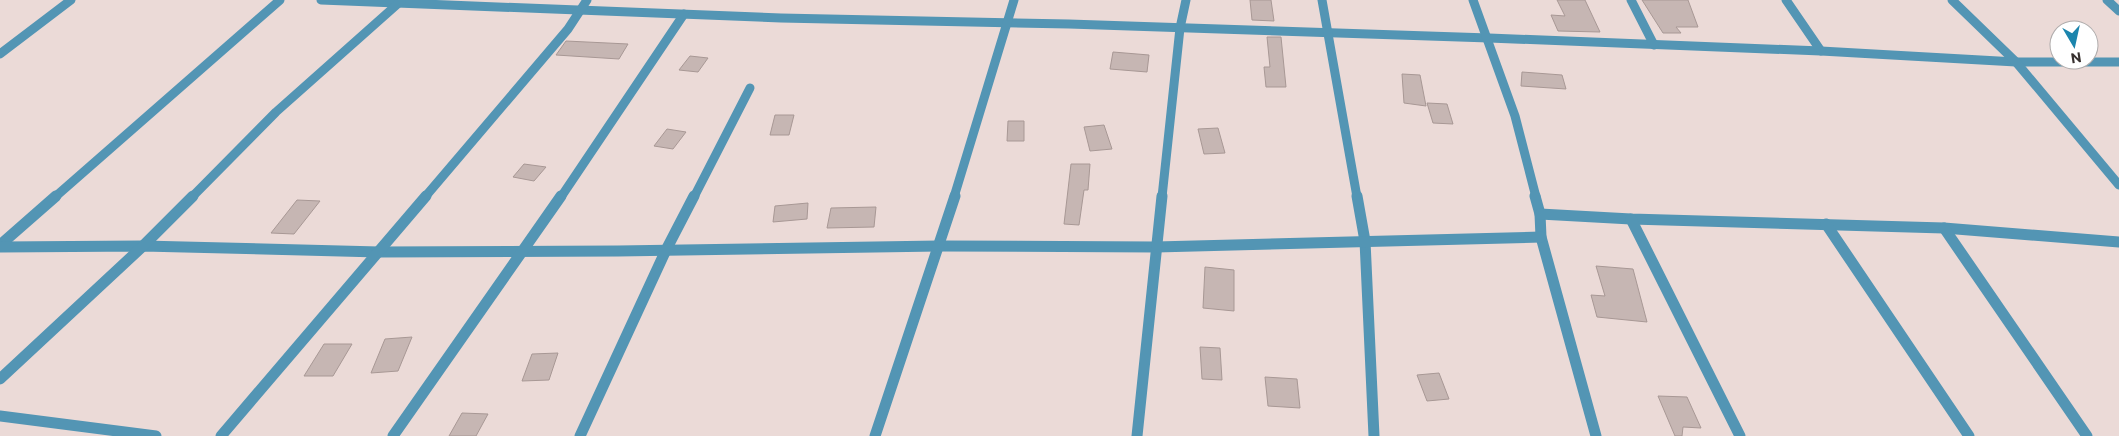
<svg xmlns="http://www.w3.org/2000/svg" width="2119" height="436" viewBox="0 0 2119 436" font-family="Commissioner,sans-serif">
	<style>
		.building { fill: #c6b6b3; stroke: #a89895 }
		.lines { fill: none; stroke-linecap: round; stroke-linejoin: round }
		.street-far1 { stroke: #5395b4; stroke-width: 9 }
		.street { stroke: #5395b4; stroke-width: 11 }
	</style>
	<rect width="100%" height="100%" fill="#ebdad7"/>
	<g class="building">
		<polygon points="1250,0 1271,0 1274,21 1252,20"/>
		<polygon points="1557,0 1585,0 1600,32 1558,31 1551,15 1565,16"/>
		<polygon points="1642,0 1688,0 1698,27 1676,27 1681,33 1663,33"/>
		<polygon points="1267,37 1281,37 1286,87 1266,87 1264,67 1270,67"/>
		<polygon points="566,41 628,44 619,59 556,55"/>
		<polygon points="1113,52 1149,55 1147,72 1110,69"/>
		<polygon points="690,56 708,58 698,72 679,70"/>
		<polygon points="1522,72 1562,75 1566,89 1521,86"/>
		<polygon points="1402,74 1420,75 1426,106 1404,103"/>
		<polygon points="1427,103 1447,104 1453,124 1433,123"/>
		<polygon points="775,115 794,115 789,135 770,135"/>
		<polygon points="1008,121 1024,121 1024,141 1007,141"/>
		<polygon points="1104,125 1112,149 1090,151 1084,127"/>
		<polygon points="1218,128 1225,153 1204,154 1198,129"/>
		<polygon points="667,129 686,132 673,149 654,146"/>
		<polygon points="524,164 546,167 534,181 513,177"/>
		<polygon points="1071,164 1090,164 1088,190 1084,190 1079,225 1064,224"/>
		<polygon points="297,200 320,201 294,234 271,233"/>
		<polygon points="808,203 807,219 773,222 775,206"/>
		<polygon points="876,207 874,227 827,228 831,208"/>
		<polygon points="1596,266 1633,269 1647,322 1597,317 1591,295 1605,296"/>
		<polygon points="1205,267 1234,270 1234,311 1203,308"/>
		<polygon points="412,337 398,371 371,373 385,339"/>
		<polygon points="324,344 352,344 333,376 304,376"/>
		<polygon points="1200,347 1220,348 1222,380 1202,379"/>
		<polygon points="558,353 549,380 522,381 532,354"/>
		<polygon points="1439,373 1449,399 1427,401 1417,375"/>
		<polygon points="1265,377 1297,379 1300,408 1268,406"/>
		<polygon points="1658,396 1687,397 1701,428 1683,427 1682,436 1675,436"/>
		<polygon points="462,413 488,414 476,436 449,436"/>
	</g>
	<g class="lines">
		<g class="street-far1">
			<polyline points="321,0 781,18 1069,24 1489,38 1821,51 2016,62 2119,62"/>
			<polyline points="1322,0 1357,197"/>
			<polyline points="1473,0 1515,116 1536,197"/>
			<polyline points="1631,0 1654,45"/>
			<polyline points="1786,0 1821,51"/>
			<polyline points="1952,0 2016,62 2119,185"/>
			<polyline points="2107,0 2119,11"/>
			<polyline points="0,54 71,0"/>
			<polyline points="55,197 280,0"/>
			<polyline points="192,197 276,112 401,1"/>
			<polyline points="425,197 568,29 587,0"/>
			<polyline points="561,197 684,14"/>
			<polyline points="694,197 750,88"/>
			<polyline points="954,197 1014,0"/>
			<polyline points="1162,197 1180,28 1186,0"/>
		</g>
		<g class="street">
			<polyline points="1357,196 1365,241 1374,436"/>
			<polyline points="1535,196 1540,214 1541,237 1596,436"/>
			<polyline points="1540,214 1631,219 1944,228 2119,242"/>
			<polyline points="1631,219 1740,436"/>
			<polyline points="1826,224 1969,436"/>
			<polyline points="1944,228 2087,436"/>
			<polyline points="0,245 56,196"/>
			<polyline points="0,247 143,246 379,252 618,251 939,246 1156,247 1541,237"/>
			<polyline points="0,379 143,246 193,196"/>
			<polyline points="0,416 156,436"/>
			<polyline points="221,436 426,196"/>
			<polyline points="393,436 561,196"/>
			<polyline points="580,436 666,250 694,196"/>
			<polyline points="875,436 955,196"/>
			<polyline points="1137,436 1162,196"/>
		</g>
	</g>
	<g transform="translate(2074 45) rotate(171)"><circle r="24" fill="#ffffff" stroke="#afacac"/>
	<path d="M0-4L9 19L0 12L-9 19Z" fill="#1c85ad"/>
	<text y="-8" font-size="14" font-weight="bold" text-anchor="middle" fill="#37302f">N</text>
	</g>
</svg>
